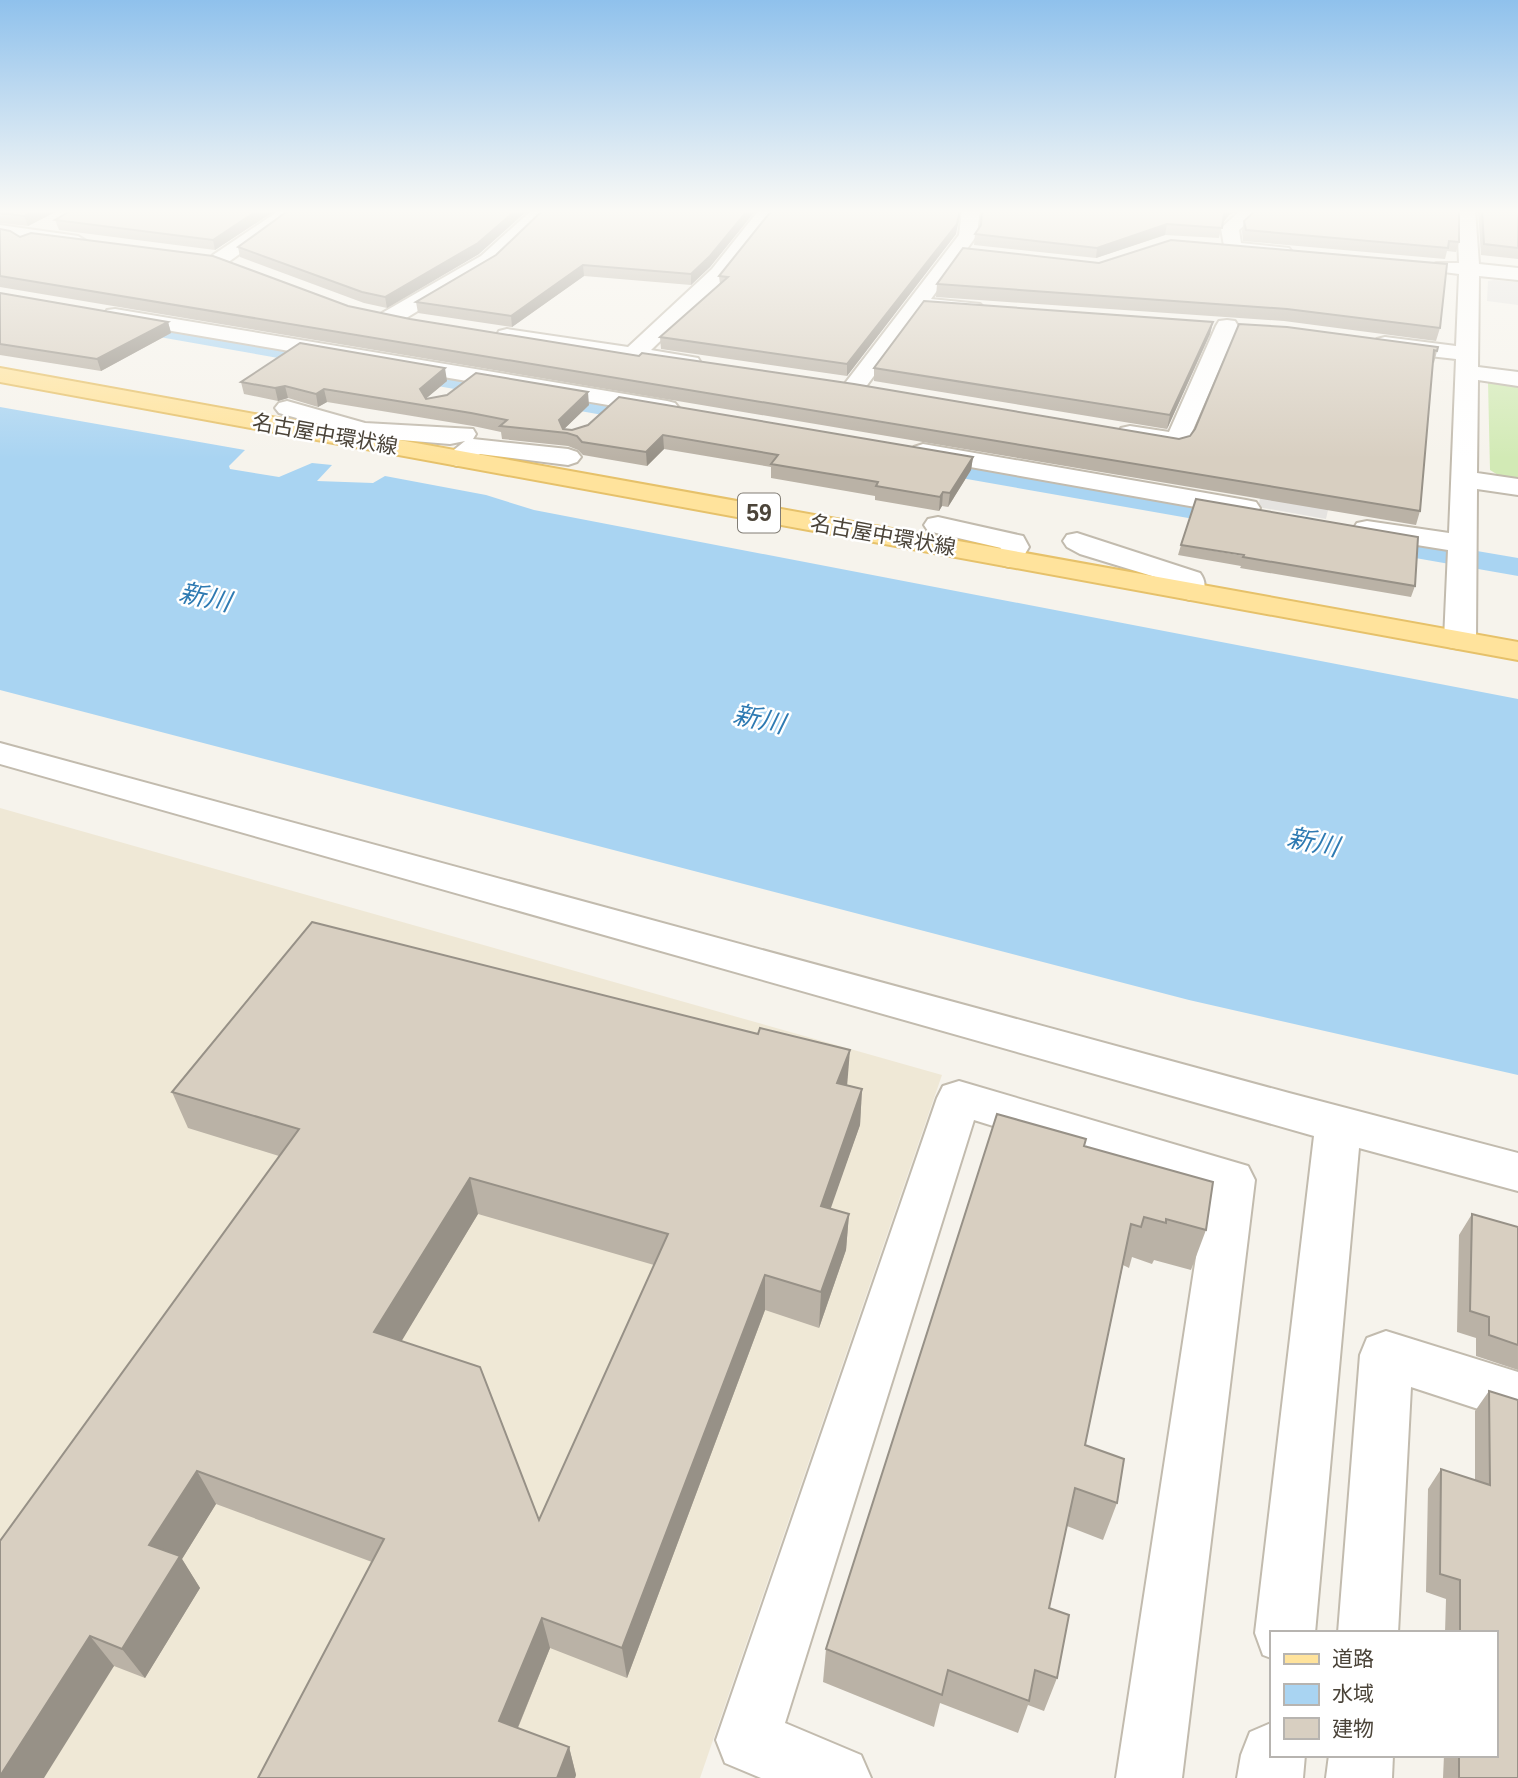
<svg xmlns="http://www.w3.org/2000/svg" width="1518" height="1778" viewBox="0 0 1518 1778" font-family="Arial,'Noto Sans JP',sans-serif">
	<style>
		.education { fill: #efe8d6 }
		.green { fill: #d2eab5 }
		.parking { fill: #e5e3e0 }
		.water { fill: #a9d4f2 }
		.lines { fill: none; stroke-linecap: round; stroke-linejoin: round }
		.minor-casing { stroke: #c2bbae; stroke-width: 4 }
		.major-casing { stroke: #e6c16a; stroke-width: 4 }
		.minor { fill: #fff; fill-rule: evenodd }
		.major { fill: #ffe39c; fill-rule: evenodd }
		.wall { fill: #bab2a6; fill-rule: evenodd }
		.shaded-wall { fill: #979187 }
		.building { fill: #d8cfc1; stroke: #979187; stroke-width: 2; fill-rule: evenodd }
		.labels { text-anchor: middle; dominant-baseline: central; stroke-width: 5; stroke-linejoin: round; paint-order: stroke }
		.far-street-label { font-size: 21px; fill: #4b4439; stroke: #fff }
		.shield { fill: #fff; stroke: #817c74; stroke-width: 2 }
		.shield-label { font-size: 23px; font-weight: bold; fill: #4b4439 }
		.water-label { font-size: 26px; font-style: italic; fill: #2e7ab2; stroke: #fff }
	</style>
	<rect width="100%" height="100%" fill="#f6f3ec"/>
	<polygon class="education" points="0,808 942,1075 700,1778 0,1778"/>
	<polygon class="green" points="1503,381 1518,382 1518,480 1503,478 1490,470 1488,382"/>
	<g class="parking">
		<polygon points="1494,280 1518,282 1518,305 1487,301 1488,281"/>
		<polygon points="1264,481 1332,492 1326,519 1258,507"/>
	</g>
	<g class="water">
		<polygon points="0,300 1518,558 1518,576 0,309"/>
		<polygon points="0,407 245,450 229,466 230,469 279,477 312,463 332,465 317,481 373,483 385,476 486,495 534,510 1518,699 1518,1075 1189,1000 0,690"/>
	</g>
	<g class="lines">
		<g class="minor-casing">
			<g id="minor">
				<polygon points="280,210 301,210 227,263 213,263 210,259 213,255"/>
				<polygon points="532,210 551,210 495,264 398,323 382,323 379,318 382,313 481,256"/>
				<polygon points="759,210 777,210 726,277 651,350 698,358 701,363 698,368 690,370 507,343 499,341 496,336 499,331 507,329 628,347 712,269"/>
				<polygon points="962,210 980,210 977,235 931,299 980,304 984,308 980,312 973,314 922,311 862,392 846,392 842,387 846,382 959,235"/>
				<polygon points="1241,210 1261,210 1239,230 1241,243 1289,248 1292,252 1289,256 1282,258 1225,252 1221,228"/>
				<polygon points="1457,210 1475,210 1479,264 1518,268 1518,280 1479,276 1478,367 1518,372 1518,386 1478,380 1477,473 1518,479 1518,495 1477,489 1476,640 1471,647 1460,649 1449,647 1444,640 1448,550 1367,537 1357,535 1353,529 1357,523 1367,521 1449,533 1456,359 1385,351 1377,349 1374,344 1377,339 1385,337 1456,346 1459,274 1436,271 1433,267 1436,263 1459,263"/>
				<polygon points="0,225 78,236 88,242 78,248 0,237"/>
				<polygon points="115,309 667,401 675,403 679,408 675,413 667,415 107,320 104,315 107,310"/>
				<polygon points="1227,320 1235,321 1238,326 1186,446 1177,449 1121,438 1118,433 1121,428 1130,426 1169,432 1216,326 1219,321"/>
				<polygon points="287,401 365,423 473,429 476,434 473,439 568,449 577,452 581,457 577,462 568,465 480,454 457,466 448,463 444,458 465,441 450,444 364,437 279,413 275,408 279,403"/>
				<polygon points="923,444 1246,500 1256,502 1260,508 1256,514 1246,516 914,457 910,452 914,447"/>
				<polygon points="938,517 1023,536 1029,547 1019,564 1009,567 999,564 995,558 1001,548 928,531 924,525 928,519"/>
				<path d="M1077,533L1200,573C1206,581 1206,589 1200,597L1190,600L1180,597L1175,591V583L1080,554L1067,547L1063,541L1067,535Z"/>
				<polygon points="0,743 1289,1093 1518,1153 1518,1191 1359,1148 1315,1633 1271,1633 1271,1658 1263,1655 1255,1633 1314,1136 0,764"/>
				<polygon points="959,1081 1248,1166 1255,1180 1182,1778 1116,1778 1206,1192 974,1120 785,1723 861,1755 871,1778 761,1778 725,1763 716,1740 937,1098 943,1086"/>
				<polygon points="1386,1331 1518,1372 1518,1422 1411,1387 1398,1633 1338,1633 1360,1355 1367,1338"/>
				<polygon points="1271,1723 1271,1755 1305,1755 1303,1778 1237,1778 1241,1755 1250,1732"/>
				<polygon points="1329,1755 1393,1755 1392,1778 1326,1778"/>
			</g>
		</g>
		<g class="major-casing">
			<polygon id="major" points="0,368 1518,642 1518,660 0,382"/>
		</g>
		<use href="#minor" class="minor"/>
		<use href="#major" class="major"/>
	</g>
	<g class="wall">
		<polygon points="0,210 59,210 28,226 0,223"/>
		<polygon points="72,210 276,210 215,250 59,230 55,220"/>
		<polygon points="543,210 756,210 710,267 691,285 584,276 512,327 418,313 416,302 496,255"/>
		<polygon points="982,210 1241,210 1230,214 1222,223 1219,238 1165,235 1096,258 974,245 975,234 981,225"/>
		<polygon points="1478,210 1518,210 1518,259 1481,255"/>
		<polygon points="1244,221 1459,242 1456,252 1447,251 1445,259 1243,241 1242,231"/>
		<polygon points="0,229 20,237 410,319 639,356 1179,439 1190,436 1195,429 1239,324 1437,351 1434,363 1432,362 1420,511 1416,525 0,287"/>
		<polygon points="956,234 847,376 661,349 660,337 720,284 719,276"/>
		<polygon points="238,247 479,254 387,308 364,303 240,257"/>
		<polygon points="963,248 1440,328 1436,341 1284,321 936,297 937,284"/>
		<polygon points="0,293 168,322 171,333 101,371 0,355"/>
		<polygon points="1213,322 1210,334 1167,429 874,381 874,368"/>
		<polygon points="447,381 426,398 589,405 564,429 572,430 588,425 973,457 971,470 948,507 942,506 939,511 875,500 875,496 771,478 771,467 664,449 647,466 583,455 578,450 568,446 502,439 501,432 473,426 327,402 318,407 288,398 278,401 244,394 241,382"/>
		<polygon points="1181,545 1415,586 1411,597 1240,568 1241,566 1178,555"/>
		<path d="M848,1085L862,1089L860,1125L830,1208L849,1214L846,1250L819,1328L765,1310L627,1678L550,1648L518,1728L569,1747L576,1775L575,1778H258L372,1562L216,1504L182,1559L200,1588L145,1678L114,1666L0,1778L279,1156L188,1128L172,1092ZM478,1214L654,1265L539,1520L401,1341Z"/>
		<polygon points="1084,1146 1206,1230 1191,1270 1154,1260 1152,1264 1132,1257 1129,1268 1123,1265 1085,1445 1117,1503 1103,1540 1067,1526 1049,1608 1057,1678 1044,1711 1028,1705 1018,1733 940,1703 934,1727 823,1682 826,1649"/>
		<polygon points="1472,1214 1518,1227 1518,1370 1476,1356 1476,1338 1457,1332 1459,1235"/>
		<polygon points="1489,1391 1518,1778 1443,1778 1444,1755 1495,1755 1495,1633 1445,1633 1446,1599 1426,1592 1428,1489 1441,1469 1475,1480 1475,1411"/>
	</g>
	<g class="shaded-wall">
		<polygon points="36,210 59,210 28,226 24,216"/>
		<polygon points="258,210 276,210 215,250 213,240"/>
		<polygon points="516,210 528,210 479,254 387,308 385,297"/>
		<polygon points="748,210 756,210 710,267 691,285 691,274"/>
		<polygon points="960,210 961,210 956,234 847,376 847,364"/>
		<polygon points="1227,210 1241,210 1230,214 1222,224 1224,213"/>
		<polygon points="1167,224 1165,235 1096,258 1097,248"/>
		<polygon points="583,265 584,276 512,327 511,316"/>
		<polygon points="168,322 171,333 101,371 97,359"/>
		<polygon points="1213,322 1210,334 1167,429 1170,415"/>
		<polygon points="445,368 447,381 422,402 420,389"/>
		<polygon points="285,386 288,398 278,401 275,388"/>
		<polygon points="324,389 327,402 318,407 316,394"/>
		<polygon points="588,392 589,405 560,433 559,420"/>
		<polygon points="663,435 664,449 647,466 646,452"/>
		<polygon points="973,457 971,470 948,507 950,493"/>
		<polygon points="943,492 942,506 939,511 940,497"/>
		<polygon points="850,1050 847,1087 837,1083"/>
		<polygon points="862,1089 860,1125 819,1242 821,1206"/>
		<polygon points="470,1178 478,1214 386,1367 374,1332"/>
		<polygon points="849,1214 846,1250 819,1328 821,1292"/>
		<polygon points="765,1275 765,1310 627,1678 622,1648"/>
		<polygon points="197,1471 216,1504 182,1559 200,1588 145,1678 122,1649 149,1545"/>
		<polygon points="542,1618 550,1648 509,1749 499,1721"/>
		<polygon points="90,1636 114,1666 44,1778 0,1778 0,1776"/>
		<polygon points="569,1747 576,1775 575,1778 557,1778"/>
	</g>
	<g class="building">
		<polygon points="0,210 36,210 24,216 0,213"/>
		<polygon points="72,210 258,210 213,240 55,220"/>
		<polygon points="289,210 516,210 478,243 385,297 362,292 238,247"/>
		<polygon points="543,210 748,210 710,256 691,274 583,265 511,316 416,302 496,255"/>
		<polygon points="772,210 960,210 957,224 847,364 660,337 728,277 719,276"/>
		<polygon points="982,210 1227,210 1224,213 1222,228 1167,224 1097,248 975,234 981,225"/>
		<polygon points="1256,210 1459,210 1459,242 1449,241 1448,248 1246,230 1244,221"/>
		<polygon points="1482,210 1518,210 1518,248 1484,244"/>
		<polygon points="0,229 10,231 20,237 31,233 213,256 348,306 410,319 639,356 642,353 854,384 1179,439 1190,436 1195,429 1239,324 1287,327 1438,347 1437,351 1434,350 1420,511 0,276"/>
		<polygon points="1171,240 1447,264 1440,328 1287,309 937,284 963,248 1099,263"/>
		<polygon points="0,293 168,322 97,359 0,344"/>
		<polygon points="924,301 1213,322 1170,415 874,368"/>
		<polygon points="300,343 445,368 420,389 426,399 447,395 476,373 588,392 559,420 563,429 572,430 588,425 619,397 973,457 950,493 943,492 940,497 876,486 878,482 771,464 778,455 663,435 646,452 582,442 577,436 567,433 500,426 507,420 471,413 324,389 316,394 285,386 275,388 241,382"/>
		<polygon points="1196,499 1418,537 1415,586 1243,557 1244,555 1181,545"/>
		<path d="M312,922L758,1034L760,1028L850,1050L837,1083L862,1089L821,1206L849,1214L821,1292L765,1275L622,1648L542,1618L499,1721L569,1747L557,1778H258L384,1539L197,1471L149,1545L180,1556L122,1649L90,1636L0,1776V1541L299,1129L172,1092ZM470,1178L668,1234L539,1520L480,1367L374,1332Z"/>
		<polygon points="997,1114 1086,1139 1084,1146 1213,1182 1206,1230 1166,1219 1166,1223 1144,1217 1141,1227 1131,1224 1085,1445 1124,1459 1117,1503 1075,1488 1049,1608 1069,1615 1057,1678 1035,1670 1029,1701 948,1670 942,1695 826,1649"/>
		<polygon points="1472,1214 1518,1227 1518,1345 1489,1335 1489,1317 1470,1311"/>
		<polygon points="1489,1391 1518,1400 1518,1778 1459,1778 1459,1755 1495,1755 1495,1633 1460,1633 1460,1580 1440,1574 1441,1469 1490,1485"/>
	</g>
	<linearGradient id="sky" x2="0" y2="1"><stop stop-color="#8fc1ec"/><stop offset="0.46" stop-color="#fbfaf6"/><stop offset="1" stop-color="#fbfaf6" stop-opacity="0"/></linearGradient>
	<rect width="1518" height="459" fill="url(#sky)"/>
	<g class="labels">
		<g class="far-street-label">
			<text transform="translate(325 434) rotate(10)">名古屋中環状線</text>
			<text transform="translate(883 535) rotate(10)">名古屋中環状線</text>
		</g>
		<rect class="shield" x="738" y="493.5" width="42" height="39" rx="5"/>
		<g class="shield-label">
			<text x="759" y="513">59</text>
		</g>
		<g class="water-label">
			<text transform="translate(205 597) rotate(12)">新川</text>
			<text transform="translate(759 719) rotate(12)">新川</text>
			<text transform="translate(1313 842) rotate(12)">新川</text>
		</g>
	</g>
	<rect x="1270" y="1631" width="228" height="126" fill="#ffffff" stroke="#b7b4b0" stroke-width="2"/>
	<rect x="1284" y="1654" width="35" height="10" fill="#ffe39c" stroke="#b7b4b0" stroke-width="2"/>
	<text x="1332" y="1666" font-size="21" fill="#4b4439">道路</text>
	<rect x="1284" y="1684" width="35" height="21" fill="#a9d4f2" stroke="#b7b4b0" stroke-width="2"/>
	<text x="1332" y="1701" font-size="21" fill="#4b4439">水域</text>
	<rect x="1284" y="1718" width="35" height="21" fill="#d8cfc1" stroke="#b7b4b0" stroke-width="2"/>
	<text x="1332" y="1736" font-size="21" fill="#4b4439">建物</text>
</svg>
